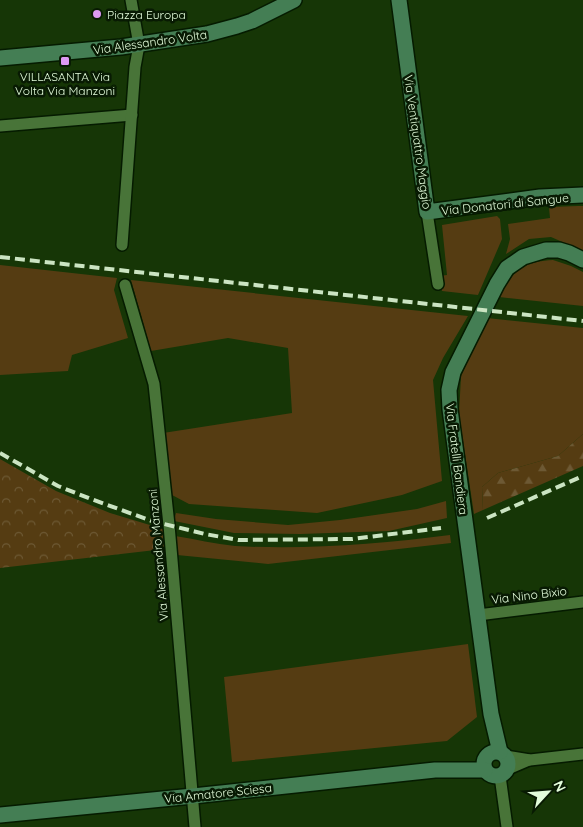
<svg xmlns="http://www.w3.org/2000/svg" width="583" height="827" viewBox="0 0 583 827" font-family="Quicksand,sans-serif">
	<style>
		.grass { fill: #553c12 }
		.forest { fill: url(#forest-firs) }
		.park { fill: url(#park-crowns) }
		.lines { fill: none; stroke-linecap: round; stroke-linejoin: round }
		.street-casing { stroke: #051b00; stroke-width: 14 }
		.secondary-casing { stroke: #051b00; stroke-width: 18 }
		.street { stroke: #487438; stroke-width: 11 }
		.secondary { stroke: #447e54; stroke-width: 15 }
		.rail { stroke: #cbe4c2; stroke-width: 4; stroke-dasharray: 10 5; stroke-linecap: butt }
		.poi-dot { fill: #dd99f3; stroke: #081a03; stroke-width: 2 }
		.labels { text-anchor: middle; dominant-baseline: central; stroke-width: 5; stroke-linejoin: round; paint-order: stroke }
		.poi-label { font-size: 12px; fill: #e3fcdb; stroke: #081a03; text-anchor: start }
		.street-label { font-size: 12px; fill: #e3fcdb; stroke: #081a03 }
	</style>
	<defs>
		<pattern id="forest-firs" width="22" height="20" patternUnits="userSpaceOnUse" patternTransform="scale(1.25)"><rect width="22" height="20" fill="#553c12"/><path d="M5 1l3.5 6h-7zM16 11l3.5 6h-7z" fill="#6d5934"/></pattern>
		<pattern id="park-crowns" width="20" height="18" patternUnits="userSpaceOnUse" patternTransform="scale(1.25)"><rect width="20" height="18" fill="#553c12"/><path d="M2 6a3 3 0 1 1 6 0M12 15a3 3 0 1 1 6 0" fill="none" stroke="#6d5934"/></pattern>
	</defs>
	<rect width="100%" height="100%" fill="#163606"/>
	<g class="grass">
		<polygon points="578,206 583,206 583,251 551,237 529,239 506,254 510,239 508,224 550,218 549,207"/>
		<polygon points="497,216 500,219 502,239 478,295 442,291 439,276 447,275 442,225"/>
		<path d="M553,260L571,266L583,272V306L499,297C513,271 522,262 553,260Z"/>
		<polygon points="0,265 117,278 114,290 128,338 72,355 68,371 0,375"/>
		<polygon points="131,280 468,316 443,358 433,380 442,481 402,495 317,513 189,504 172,495 163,433 292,413 288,348 228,338 151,351"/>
		<polygon points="487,318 583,328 583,434 558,456 498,473 482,487 483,510 474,514 459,414 461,376"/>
		<polygon points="446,501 447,518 389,531 300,534 234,533 174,521 176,513 216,519 288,525 340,520 417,509"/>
		<path d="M450,535L451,543L268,564L177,555L175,536C195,539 215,544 235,546C307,550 379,544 450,535Z"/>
		<polygon points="468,644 477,717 447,741 232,762 224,677"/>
	</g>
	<polygon class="forest" points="583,434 583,466 483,510 482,487 498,473 558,456"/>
	<polygon class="park" points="0,459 56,491 110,513 163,529 164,549 0,568"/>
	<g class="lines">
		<g class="street-casing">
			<g id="street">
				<polyline points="0,126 132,115"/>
				<polyline points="427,212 438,284"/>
				<polyline points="122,245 135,67 139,45 131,0"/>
				<polyline points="125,285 154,384 169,525 195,827"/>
				<polyline points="478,615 583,602"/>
				<polyline points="506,756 530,760 583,754"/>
				<polyline points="508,769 529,760"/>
				<polyline points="500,776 507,827"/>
			</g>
		</g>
		<g class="secondary-casing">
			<g id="secondary">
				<polyline points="399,0 427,212 540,197 583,195"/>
				<polyline points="0,58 121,47 207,34 237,26 252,21 294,0"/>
				<circle cx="496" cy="764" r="12"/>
				<polyline points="500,752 491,714 450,409 449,390 453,372 497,284 507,268 523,257 546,250 559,250 569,253 583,260"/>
				<polyline points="0,815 193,796 435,770 485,770"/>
			</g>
		</g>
		<use href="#street" class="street"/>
		<use href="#secondary" class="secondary"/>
		<g class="rail">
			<polyline points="0,257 583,321"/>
			<polyline points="0,453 58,486 91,499 152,521 205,534 238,540 352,539 441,528"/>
			<polyline points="487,518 583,476"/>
		</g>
	</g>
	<g class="poi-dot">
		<circle cx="97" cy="14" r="5"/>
		<rect x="60" y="56" width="10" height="10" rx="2.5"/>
	</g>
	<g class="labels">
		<g class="poi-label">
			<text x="107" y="14">Piazza Europa</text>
			<text x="65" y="76" text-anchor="middle">VILLASANTA Via<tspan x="65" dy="14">Volta Via Manzoni</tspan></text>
		</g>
		<g class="street-label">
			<text transform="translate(150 42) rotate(-8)">Via Alessandro Volta</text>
			<text transform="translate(418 142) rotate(82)">Via Ventiquattro Maggio</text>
			<text transform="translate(505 204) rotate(-6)">Via Donatori di Sangue</text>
			<text transform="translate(457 459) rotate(83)">Via Fratelli Bandiera</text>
			<text transform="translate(158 555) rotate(-95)">Via Alessandro Manzoni</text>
			<text transform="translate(529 595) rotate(-7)">Via Nino Bixio</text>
			<text transform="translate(218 793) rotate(-6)">Via Amatore Sciesa</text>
		</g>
	</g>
	<g transform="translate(548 792) rotate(64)" stroke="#081a03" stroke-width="4" paint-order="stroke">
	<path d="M0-4L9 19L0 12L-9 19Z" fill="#e3fcdb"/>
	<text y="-8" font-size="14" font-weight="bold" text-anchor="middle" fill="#e3fcdb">N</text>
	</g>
</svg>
